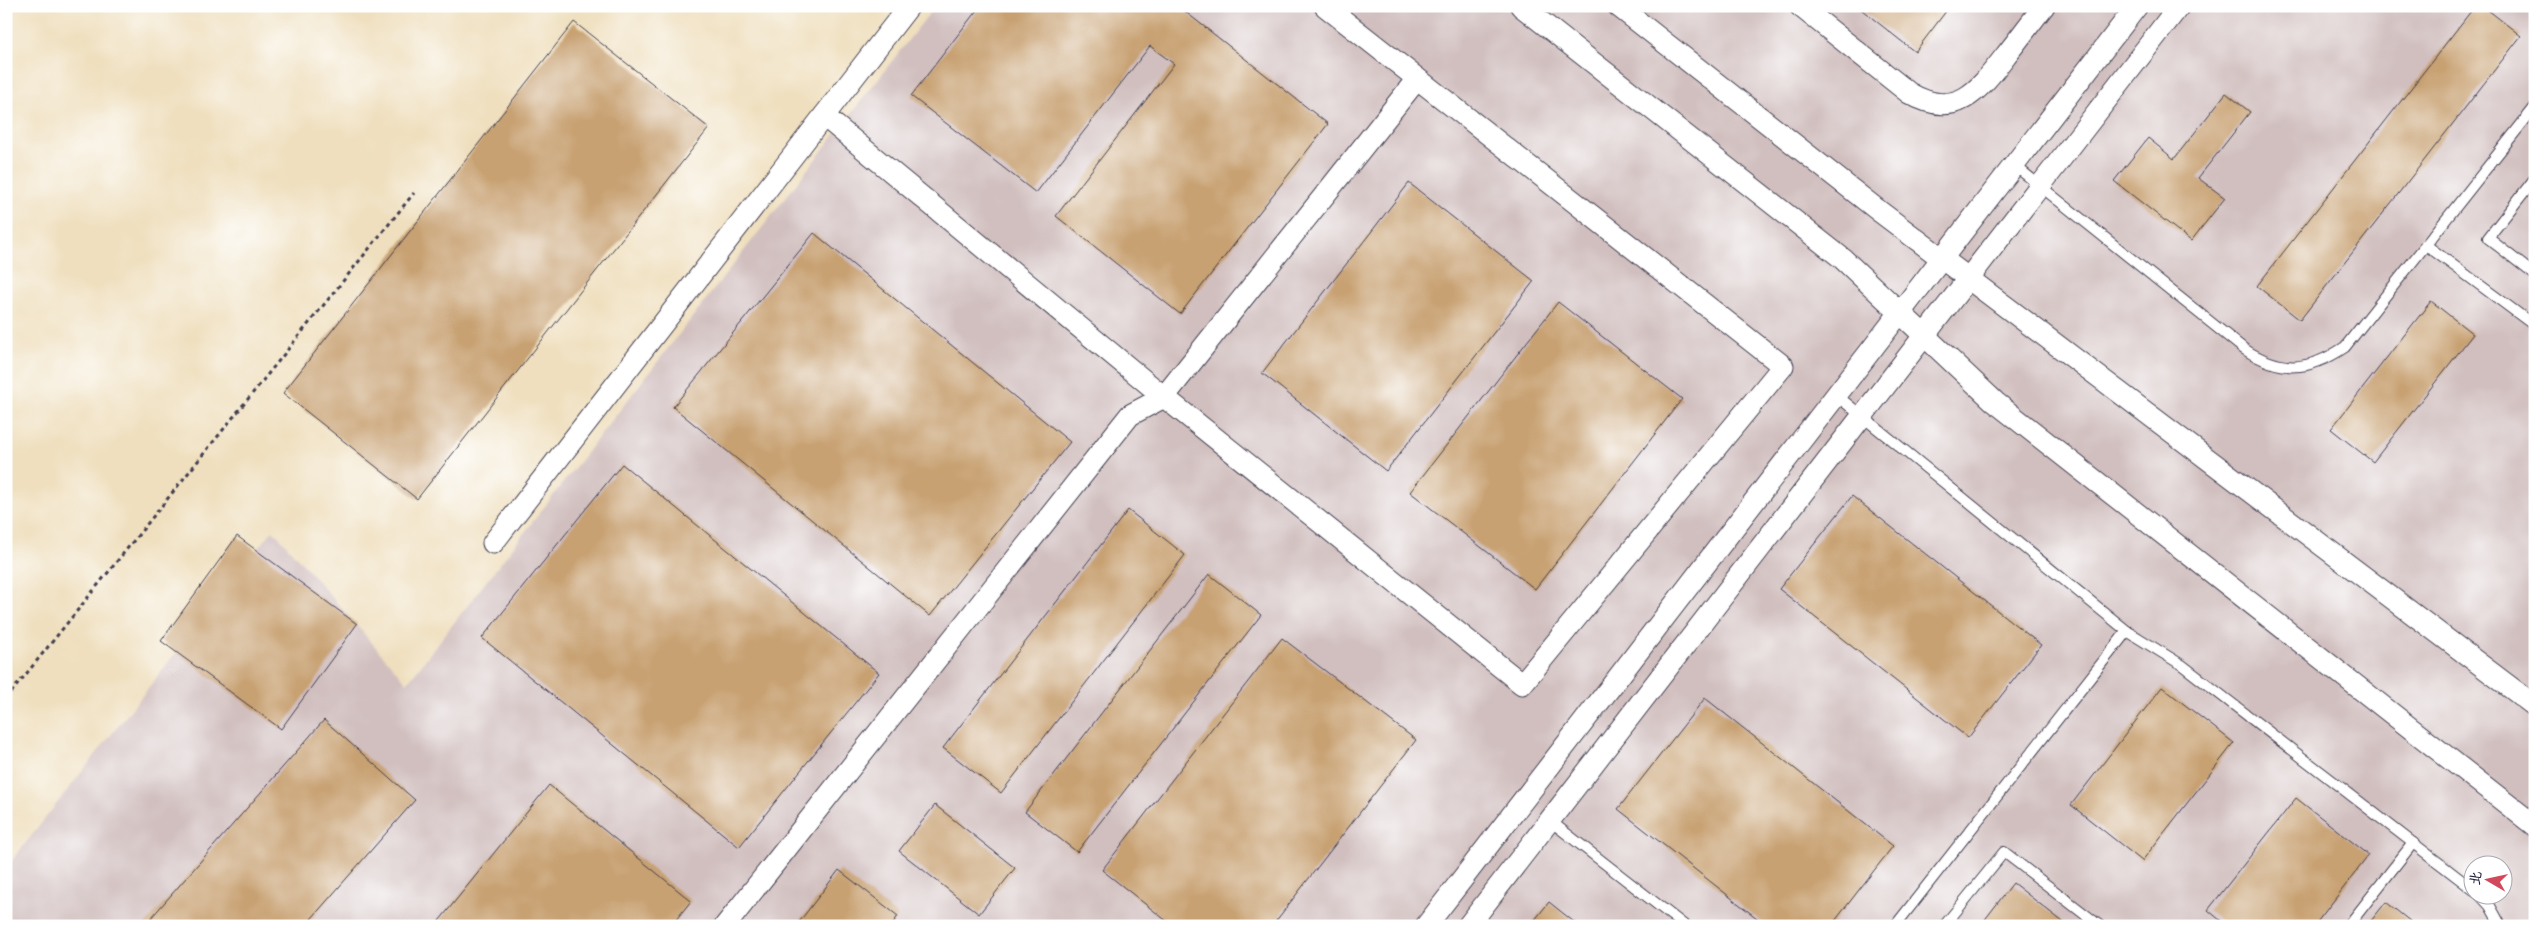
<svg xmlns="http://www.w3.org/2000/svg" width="2541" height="932" viewBox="0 0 2541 932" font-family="'Comic Neue','LXGW WenKai TC',sans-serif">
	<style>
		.industrial { fill: #d1bfbf; fill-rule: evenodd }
		.building { fill: #c8a172 }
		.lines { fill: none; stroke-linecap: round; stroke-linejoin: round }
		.lane-casing { stroke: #413e4f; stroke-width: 12 }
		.street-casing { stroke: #413e4f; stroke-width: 23 }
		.path { stroke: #413e4f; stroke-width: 3; stroke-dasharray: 4 4; stroke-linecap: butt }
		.lane { stroke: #fff; stroke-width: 10 }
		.street { stroke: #fff; stroke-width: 21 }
	</style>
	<rect width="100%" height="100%" fill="#fff"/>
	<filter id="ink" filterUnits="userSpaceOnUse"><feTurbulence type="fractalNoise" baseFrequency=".02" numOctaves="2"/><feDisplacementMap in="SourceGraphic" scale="10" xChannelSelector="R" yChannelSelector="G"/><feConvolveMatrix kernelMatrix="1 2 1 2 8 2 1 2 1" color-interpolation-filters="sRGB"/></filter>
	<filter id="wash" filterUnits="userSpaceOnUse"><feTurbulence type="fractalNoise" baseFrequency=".0096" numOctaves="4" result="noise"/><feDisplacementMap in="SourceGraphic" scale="20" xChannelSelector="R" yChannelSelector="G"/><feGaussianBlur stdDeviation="1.12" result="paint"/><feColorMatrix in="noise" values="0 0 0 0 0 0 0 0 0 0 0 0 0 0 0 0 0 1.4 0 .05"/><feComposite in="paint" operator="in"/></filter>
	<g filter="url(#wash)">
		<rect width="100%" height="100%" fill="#efdfbe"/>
		<path class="industrial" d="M935,6H2535V926H6V868L273,530L407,683ZM2474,864H2504V894H2474Z"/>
		<g id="blocks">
			<g class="building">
				<polygon points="980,6 1178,6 1328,124 1180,314 1056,216 1174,64 1150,46 1036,193 911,96"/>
				<polygon points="1857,6 1950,6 1915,52"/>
				<polygon points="2475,6 2483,6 2521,36 2300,320 2257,286"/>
				<polygon points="574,22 709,128 417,499 283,393"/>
				<polygon points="2226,93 2250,112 2198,178 2225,198 2191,241 2114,181 2148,138 2174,159"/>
				<polygon points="1409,183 1534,281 1386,471 1262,373"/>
				<polygon points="814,233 1070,442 930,616 673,407"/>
				<polygon points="2431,301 2473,334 2373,462 2331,429"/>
				<polygon points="1558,302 1682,399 1535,589 1410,492"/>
				<polygon points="622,464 879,673 739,847 482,638"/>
				<polygon points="1852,496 2041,645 1968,738 1779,589"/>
				<polygon points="1128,510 1185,555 1001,793 943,748"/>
				<polygon points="237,536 357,624 281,729 161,641"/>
				<polygon points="1209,574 1261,615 1077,852 1025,812"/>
				<polygon points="1282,638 1416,740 1272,926 1173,926 1102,870"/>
				<polygon points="2162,687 2234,743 2142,861 2071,805"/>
				<polygon points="1705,698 1893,846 1831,926 1767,926 1618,809"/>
				<polygon points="324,720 415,800 305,926 144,926"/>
				<polygon points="549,785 691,901 671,926 435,926"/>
				<polygon points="2296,798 2369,855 2314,926 2227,926 2208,910"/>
				<polygon points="935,805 1015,868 979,914 899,851"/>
				<polygon points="839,870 898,916 891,926 796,926"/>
				<polygon points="2013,883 2068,926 1980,926"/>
				<polygon points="1549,902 1579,926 1530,926"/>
				<polygon points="2386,902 2416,926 2367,926"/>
			</g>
		</g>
	</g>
	<g filter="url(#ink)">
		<use href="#blocks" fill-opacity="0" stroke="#413e4f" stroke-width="1"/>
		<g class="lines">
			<g class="lane-casing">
				<g id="lane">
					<path d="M2014,165L2244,349C2281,373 2308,372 2345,347L2535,107"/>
					<polyline points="2535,178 2488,238 2535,275"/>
					<polyline points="2426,245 2535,326"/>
					<polyline points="1836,395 2127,631 2182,665 2474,890"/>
					<polyline points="1549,820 1685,926"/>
					<polyline points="2479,894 2490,906 2501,926"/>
					<polyline points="1895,926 2127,631"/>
					<polyline points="1944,926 2004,852 2100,926"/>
					<polyline points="2348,926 2413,843"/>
				</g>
			</g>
			<g class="street-casing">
				<g id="street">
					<polyline points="1521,6 1843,259 1995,402 2535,826"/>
					<polyline points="1618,6 1879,211 2535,706"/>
					<path d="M1800,6L1909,93C1957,121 1979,90 2006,55C2019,39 2031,22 2044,6"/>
					<polyline points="824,116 1164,397 1522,684 1783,366 1325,6"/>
					<polyline points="493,543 909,6"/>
					<polyline points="725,926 1130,415 1164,397 1417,79"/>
					<polyline points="1426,926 2137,6"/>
					<polyline points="1468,926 2179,6"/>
				</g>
			</g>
			<polyline class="path" points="6,699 414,193"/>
			<use href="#lane" class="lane"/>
			<use href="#street" class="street"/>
		</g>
	</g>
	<rect width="2541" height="932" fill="none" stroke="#fff" stroke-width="25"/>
	<g transform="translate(2488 880) rotate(279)"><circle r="24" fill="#ffffff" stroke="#a7a7b1"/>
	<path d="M0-4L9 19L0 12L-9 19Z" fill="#d1495b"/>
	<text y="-8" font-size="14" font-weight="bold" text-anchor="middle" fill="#22223b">北</text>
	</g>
</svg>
